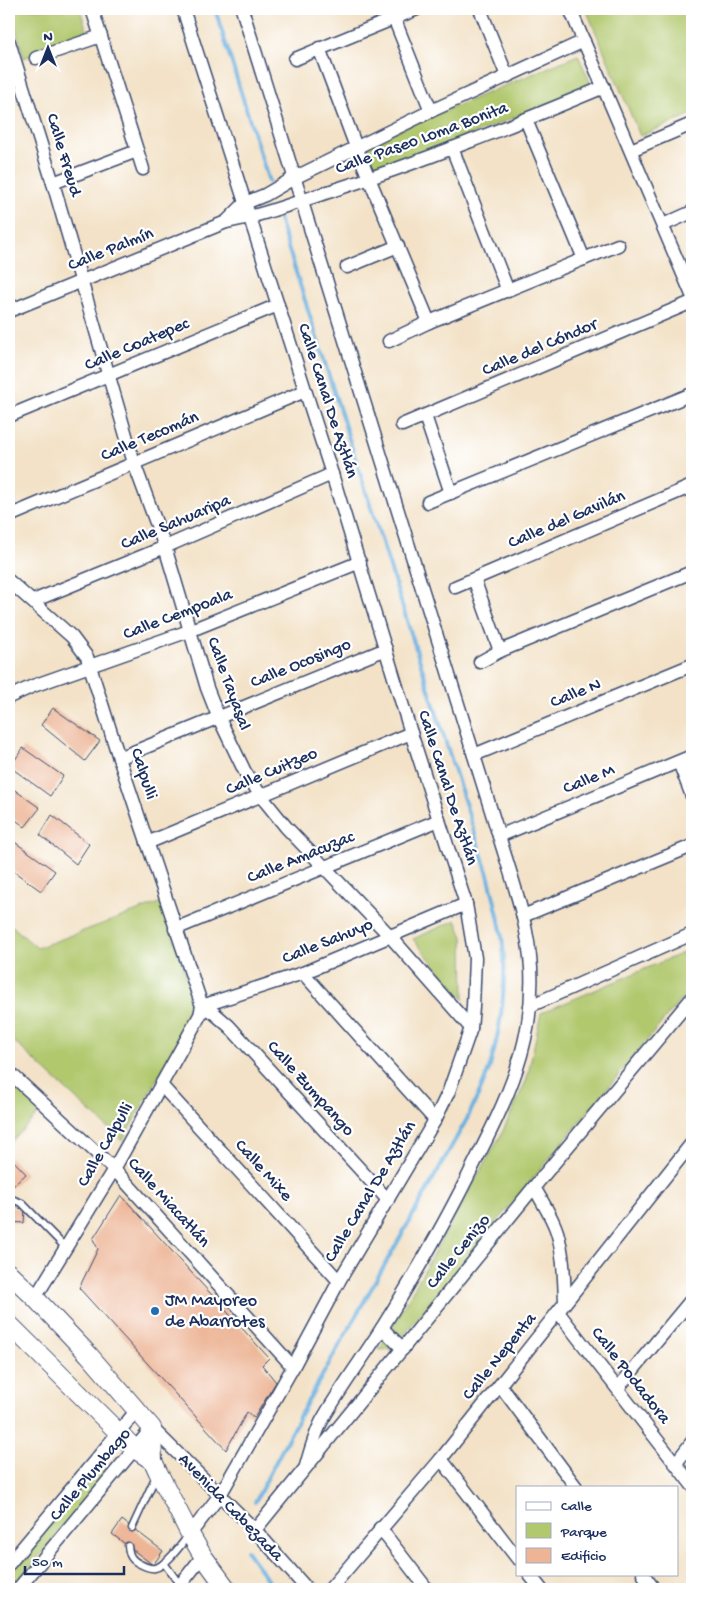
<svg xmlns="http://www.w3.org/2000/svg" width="701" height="1598" viewBox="0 0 701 1598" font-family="'Gochi Hand',sans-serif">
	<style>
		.green { fill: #b1c86d; stroke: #667c66 }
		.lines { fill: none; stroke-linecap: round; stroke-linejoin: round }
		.stream { stroke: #69b0e0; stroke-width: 4 }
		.building { fill: #edb596 }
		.service-casing { stroke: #3b4a6e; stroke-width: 9 }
		.minor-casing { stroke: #3b4a6e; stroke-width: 15 }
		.secondary-casing { stroke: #3b4a6e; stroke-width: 20 }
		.service { stroke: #fff; stroke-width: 6 }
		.minor { stroke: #fff; stroke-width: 12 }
		.secondary { stroke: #fff; stroke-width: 18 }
		.poi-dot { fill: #1f6fb2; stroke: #fff; stroke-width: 2 }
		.labels { text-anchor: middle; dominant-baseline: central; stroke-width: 4.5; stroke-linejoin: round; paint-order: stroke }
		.street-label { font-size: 18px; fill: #1b2f5e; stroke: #fff }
		.poi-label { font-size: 18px; fill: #1b2f5e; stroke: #fff; text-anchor: start }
	</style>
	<rect width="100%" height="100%" fill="#fff"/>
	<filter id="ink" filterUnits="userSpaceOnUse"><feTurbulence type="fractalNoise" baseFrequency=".02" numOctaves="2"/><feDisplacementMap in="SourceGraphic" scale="10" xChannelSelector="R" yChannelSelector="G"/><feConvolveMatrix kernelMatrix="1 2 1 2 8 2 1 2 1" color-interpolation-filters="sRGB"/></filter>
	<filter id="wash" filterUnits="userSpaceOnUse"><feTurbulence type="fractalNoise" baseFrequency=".0096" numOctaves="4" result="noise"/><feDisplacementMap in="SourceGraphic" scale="20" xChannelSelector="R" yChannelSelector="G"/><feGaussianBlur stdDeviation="1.12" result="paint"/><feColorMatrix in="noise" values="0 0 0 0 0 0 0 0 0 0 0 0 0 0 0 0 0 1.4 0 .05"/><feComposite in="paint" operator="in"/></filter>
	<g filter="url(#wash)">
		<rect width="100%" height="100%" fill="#f3e2c7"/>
		<g class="green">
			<polygon points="10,9 80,9 88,34 24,58"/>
			<polygon points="586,9 692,9 692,114 640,136"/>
			<polygon points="578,55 592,86 377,173 365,144"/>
			<polygon points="162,902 197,1009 122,1141 9,1037 9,923 37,948"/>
			<polygon points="456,920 463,937 464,1000 413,939"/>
			<polygon points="692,949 692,986 392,1349 379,1350 501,1135 527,1079 541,1013"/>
			<polygon points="9,1081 41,1111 9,1144"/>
			<polygon points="102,1460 111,1470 12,1589 9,1589 9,1572"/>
		</g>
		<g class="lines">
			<g class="stream">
				<polyline points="215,9 269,182"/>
				<path d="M255,1502L300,1415L467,1119C475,1102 484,1084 490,1066C501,1027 507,986 503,945C501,923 494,900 489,878L279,219"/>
				<polyline points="246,1550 274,1589"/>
			</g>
		</g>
		<g id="blocks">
			<g class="building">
				<polygon points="53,708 100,741 85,761 41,725"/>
				<polygon points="23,748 63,776 50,796 10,767"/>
				<polygon points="9,786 40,808 25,827 9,815"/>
				<polygon points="52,815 89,844 76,864 40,835"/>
				<polygon points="9,838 55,871 41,891 9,868"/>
				<polygon points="9,1156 26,1174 12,1187 9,1187"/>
				<polygon points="121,1195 269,1358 262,1365 276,1382 254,1418 247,1412 226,1450 79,1288 98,1249 93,1239"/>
				<polygon points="9,1207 25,1209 24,1223 9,1222"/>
				<polygon points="122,1520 163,1551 153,1565 112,1534"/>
			</g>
		</g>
	</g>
	<g filter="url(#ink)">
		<use href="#blocks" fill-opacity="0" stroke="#3b4a6e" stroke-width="1"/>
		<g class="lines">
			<g class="service-casing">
				<g id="service">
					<polyline points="9,1198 22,1203 66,1248"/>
					<polyline points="9,1228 9,1222"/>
					<polyline points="132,1528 156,1476"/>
					<path d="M128,1546C129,1555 131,1560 140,1564C144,1566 149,1569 155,1568C166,1566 181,1545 188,1536"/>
					<polyline points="164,1563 180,1585"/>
				</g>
			</g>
			<g class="minor-casing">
				<g id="minor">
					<polyline points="92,9 143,169"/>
					<polyline points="183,9 332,474 411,733 466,904 475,958 473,1007 471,1028 449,1091 435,1120 339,1281 293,1367 220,1495 190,1534"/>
					<path d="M242,9L499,836C512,879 528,922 531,968C535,1043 507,1099 474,1164C447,1220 415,1275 382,1328C363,1358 342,1386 324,1417C315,1432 311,1449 306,1466"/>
					<polyline points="480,9 507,76"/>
					<polyline points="570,9 692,295"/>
					<polyline points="394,18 431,111"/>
					<polyline points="9,42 53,183 134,463 165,547 207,688 218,716 245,772 261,796 286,827 390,936 471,1028"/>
					<polyline points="319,48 356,147 429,322"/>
					<polyline points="36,58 101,36"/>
					<polyline points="295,59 417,9"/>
					<polyline points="526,120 584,259"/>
					<polyline points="452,148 508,291"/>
					<polyline points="631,150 692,124"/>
					<polyline points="53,183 137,151"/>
					<polyline points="226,222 245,203 265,195 294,178 431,111 584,41"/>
					<polyline points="663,225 692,212"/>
					<polyline points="347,267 398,246"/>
					<path d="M9,311L226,222C261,216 294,203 328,192C422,162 513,125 604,87"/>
					<polyline points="389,341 429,322 618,245"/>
					<polyline points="9,416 278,305"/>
					<polyline points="425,416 451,493"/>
					<polyline points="402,425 692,302"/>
					<polyline points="428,502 692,394"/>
					<polyline points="9,516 305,391"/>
					<polyline points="474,579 500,651"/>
					<polyline points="9,581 72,637 87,657 119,758 202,1006 200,1015 114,1169 35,1298"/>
					<polyline points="455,587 692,486"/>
					<polyline points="33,601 165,547 332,474"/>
					<polyline points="480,662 500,651 692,572"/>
					<polyline points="9,697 33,686 189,631 360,562"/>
					<polyline points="474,755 692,665"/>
					<polyline points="119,758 386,649"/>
					<polyline points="679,762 692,796"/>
					<polyline points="499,836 692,756"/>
					<polyline points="147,843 411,733"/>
					<polyline points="523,916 692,846"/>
					<polyline points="175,929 439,820"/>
					<polyline points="303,973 435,1120"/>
					<polyline points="202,1006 303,973 466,904"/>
					<polyline points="202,1006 214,1013 229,1026 388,1200"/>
					<polyline points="530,1006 692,934"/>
					<polyline points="9,1072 114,1169 293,1367"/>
					<polyline points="161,1085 339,1281"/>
					<path d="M534,1187C542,1202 552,1216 557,1232C564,1255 564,1279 565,1302"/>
					<polyline points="558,1312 692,1485"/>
					<polyline points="382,1328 403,1349"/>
					<polyline points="500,1385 576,1487"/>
					<polyline points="618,1388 692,1299"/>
					<polyline points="441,1459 517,1558"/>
					<polyline points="676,1463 692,1442"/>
					<polyline points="380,1528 427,1589"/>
					<polyline points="255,1530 534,1187 692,998"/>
					<polyline points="9,1564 137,1410"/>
					<polyline points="529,1574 541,1589"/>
					<polyline points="643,1574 654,1589"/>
					<polyline points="18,1589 152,1428 255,1530 307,1589"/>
					<polyline points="177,1589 203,1556"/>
					<polyline points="330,1589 441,1459 692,1143"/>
				</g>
			</g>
			<g class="secondary-casing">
				<g id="secondary">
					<polyline points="9,1273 35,1298 89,1355 152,1428 153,1461 158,1472 190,1534 203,1556 227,1589"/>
					<polyline points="9,1324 136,1450 153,1461"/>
				</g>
			</g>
			<use href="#service" class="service"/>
			<use href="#minor" class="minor"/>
			<use href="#secondary" class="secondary"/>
		</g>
	</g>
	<circle class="poi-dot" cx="155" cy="1311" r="5"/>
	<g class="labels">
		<g class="street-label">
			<text transform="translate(422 139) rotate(-20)">Calle Paseo Loma Bonita</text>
			<text transform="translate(63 155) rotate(73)">Calle Freud</text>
			<text transform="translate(111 250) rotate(-22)">Calle Palmín</text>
			<text transform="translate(137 345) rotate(-23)">Calle Coatepec</text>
			<text transform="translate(540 348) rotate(-23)">Calle del Cóndor</text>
			<text transform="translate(327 401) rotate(72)">Calle Canal De Aztlán</text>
			<text transform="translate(150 437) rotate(-23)">Calle Tecomán</text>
			<text transform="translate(567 520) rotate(-23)">Calle del Gavilán</text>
			<text transform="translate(176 523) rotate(-23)">Calle Sahuaripa</text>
			<text transform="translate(178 615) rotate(-21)">Calle Cempoala</text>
			<text transform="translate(301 664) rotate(-22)">Calle Ocosingo</text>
			<text transform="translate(228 684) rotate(70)">Calle Tayasal</text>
			<text transform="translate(576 694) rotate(-22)">Calle N</text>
			<text transform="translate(272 772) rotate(-23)">Calle Cuitzeo</text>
			<text transform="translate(143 774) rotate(72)">Calpulli</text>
			<text transform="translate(589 780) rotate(-22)">Calle M</text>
			<text transform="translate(447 788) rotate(72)">Calle Canal De Aztlán</text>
			<text transform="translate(301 858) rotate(-22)">Calle Amacuzac</text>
			<text transform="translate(328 942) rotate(-22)">Calle Sahuyo</text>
			<text transform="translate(310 1089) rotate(48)">Calle Zumpango</text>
			<text transform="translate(106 1145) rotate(-60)">Calle Calpulli</text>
			<text transform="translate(263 1171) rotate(48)">Calle Mixe</text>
			<text transform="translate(371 1192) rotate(-59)">Calle Canal De Aztlán</text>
			<text transform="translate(168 1203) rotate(48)">Calle Miacatlán</text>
			<text transform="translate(459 1252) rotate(-51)">Calle Cenizo</text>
			<text transform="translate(500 1357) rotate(-51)">Calle Nepenta</text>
			<text transform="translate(630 1376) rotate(52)">Calle Podadora</text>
			<text transform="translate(91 1475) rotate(-50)">Calle Plumbago</text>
			<text transform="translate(230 1508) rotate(46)">Avenida Cabezada</text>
		</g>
		<g class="poi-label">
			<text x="165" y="1301">JM Mayoreo<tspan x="165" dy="21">de Abarrotes</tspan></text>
		</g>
	</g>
	<rect width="701" height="1598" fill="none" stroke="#fff" stroke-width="30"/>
	<rect x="516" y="1486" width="162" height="90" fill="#ffffff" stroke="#a4acbf"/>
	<rect x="526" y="1502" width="25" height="8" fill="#ffffff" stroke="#a4acbf"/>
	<text x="561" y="1510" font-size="15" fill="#1b2f5e">Calle</text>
	<rect x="526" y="1523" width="25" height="15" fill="#b1c86d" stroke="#a4acbf"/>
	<text x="561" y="1536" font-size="15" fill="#1b2f5e">Parque</text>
	<rect x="526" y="1548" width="25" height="15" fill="#edb596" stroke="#a4acbf"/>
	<text x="561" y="1560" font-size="15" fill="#1b2f5e">Edificio</text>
	<g transform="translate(48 48)" stroke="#ffffff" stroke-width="4" paint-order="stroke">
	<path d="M0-4L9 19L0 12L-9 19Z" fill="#1b2f5e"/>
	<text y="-8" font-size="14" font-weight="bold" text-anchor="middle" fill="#1b2f5e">N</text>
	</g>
	<path d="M25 1566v8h99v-8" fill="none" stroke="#1b2f5e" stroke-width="2.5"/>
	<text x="32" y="1566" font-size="15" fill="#1b2f5e" stroke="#ffffff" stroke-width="4" paint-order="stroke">50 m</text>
</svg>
